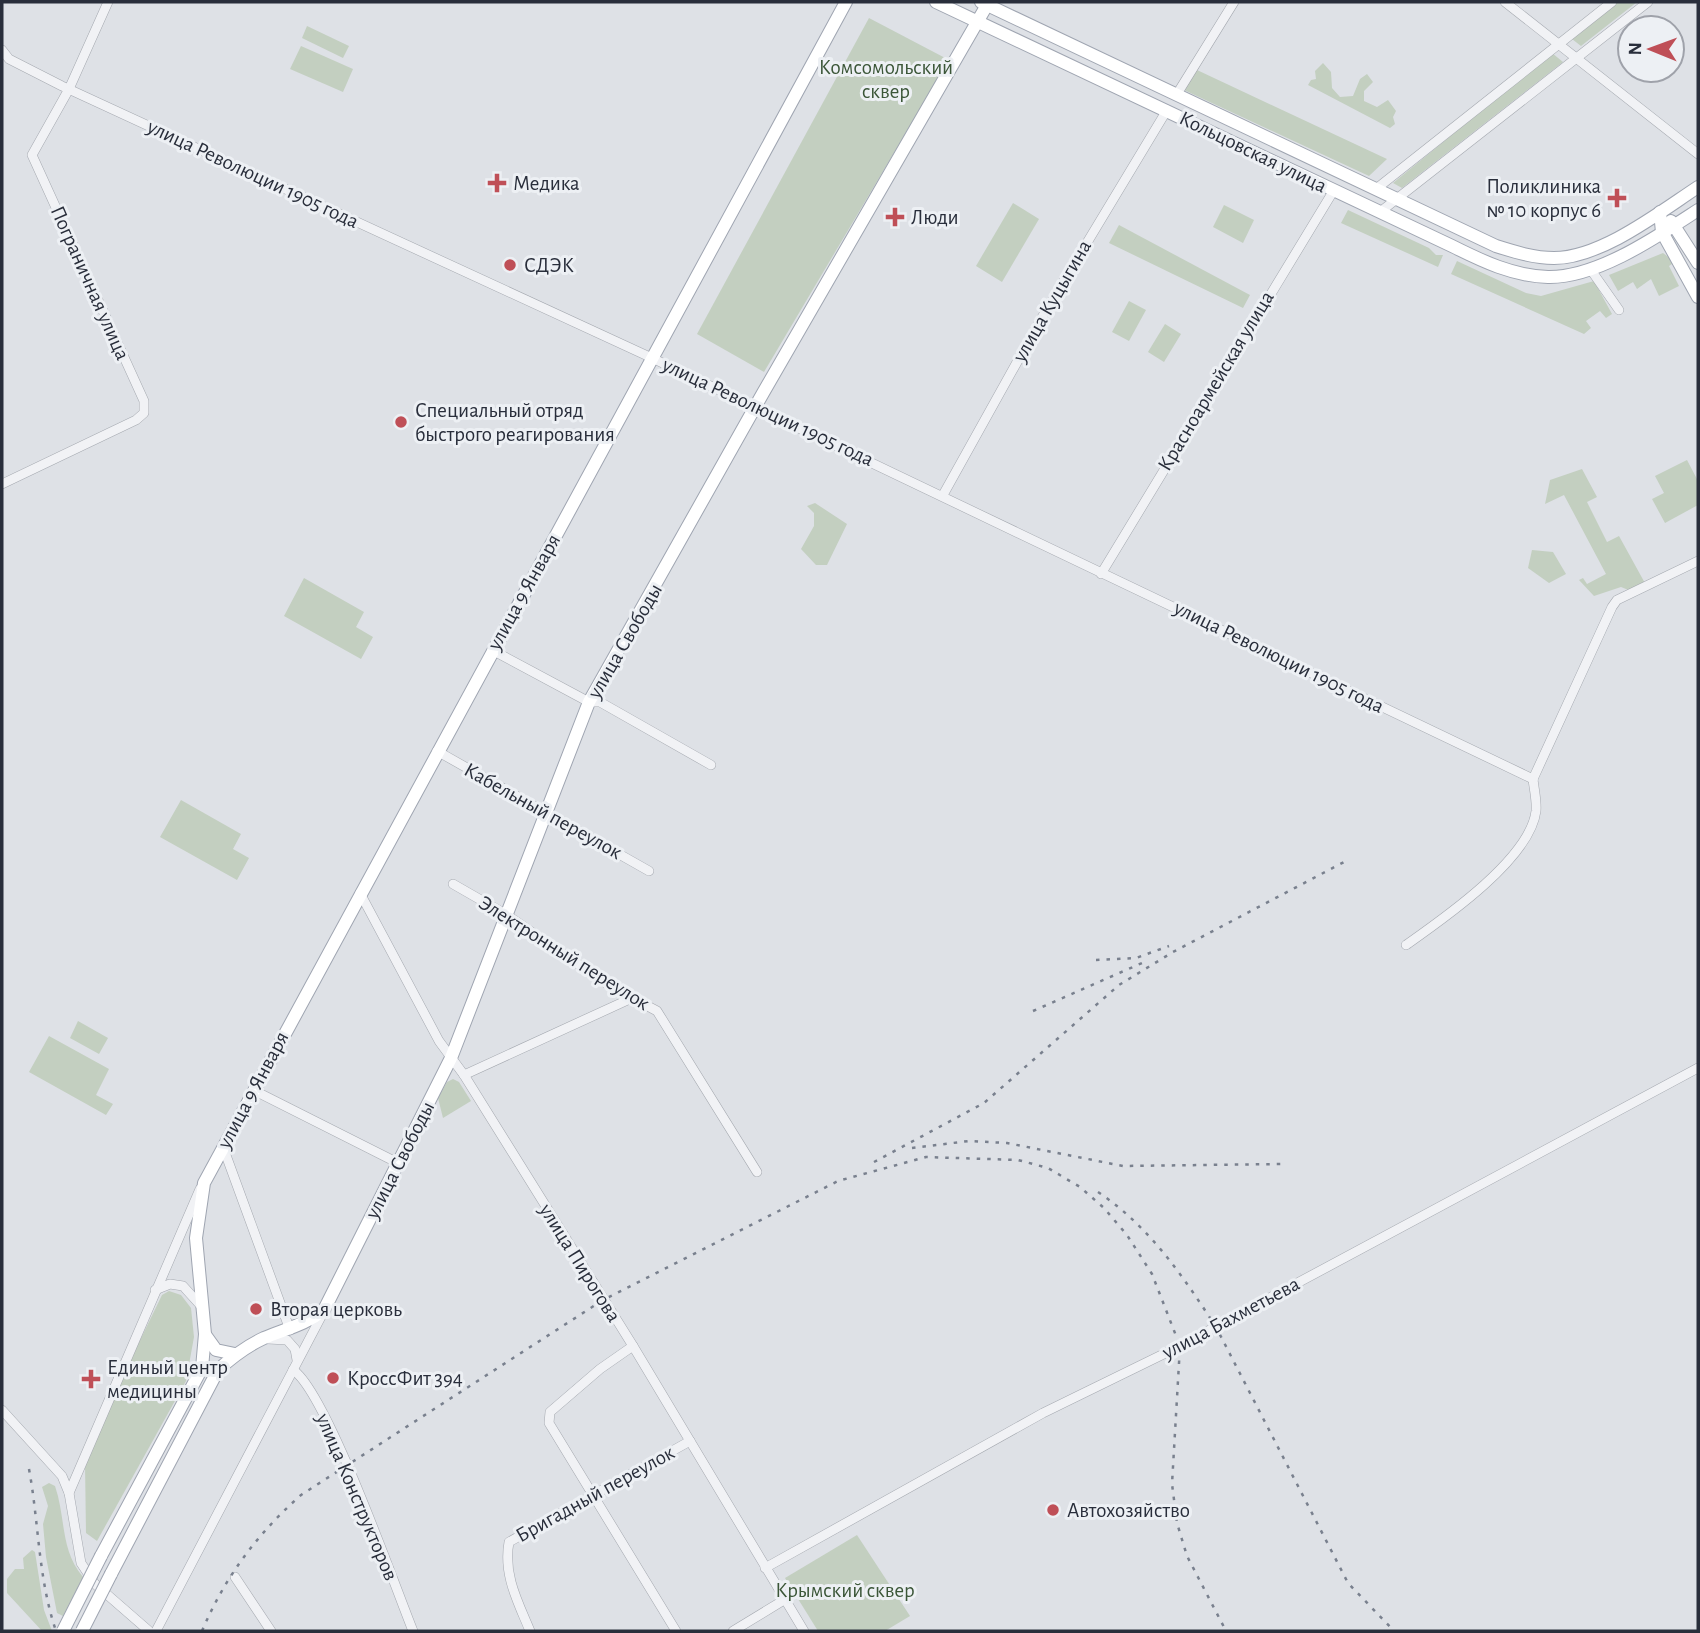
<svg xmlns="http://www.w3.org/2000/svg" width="1700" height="1633" viewBox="0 0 1700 1633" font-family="'Alegreya Sans',sans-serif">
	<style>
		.green { fill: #c3cfc0 }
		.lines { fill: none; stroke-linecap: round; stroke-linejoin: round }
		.minor-casing { stroke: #a4a8af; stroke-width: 10 }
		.major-casing { stroke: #9fa5b1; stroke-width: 14 }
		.minor { stroke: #f1f2f5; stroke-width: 9 }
		.major { stroke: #fff; stroke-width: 12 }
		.rail { stroke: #79808e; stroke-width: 2.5; stroke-dasharray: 3.5 7; stroke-linecap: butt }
		.major-bridge-casing { stroke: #9fa5b1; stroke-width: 14; stroke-linecap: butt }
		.major-bridge { stroke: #fff; stroke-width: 12 }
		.poi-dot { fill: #bf4f57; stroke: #edf0f4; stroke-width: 2.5 }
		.labels { text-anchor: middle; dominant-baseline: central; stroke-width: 6; stroke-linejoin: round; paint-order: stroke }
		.park-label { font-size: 21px; fill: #3b5638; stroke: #edf0f4 }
		.street-label { font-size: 21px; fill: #292e3b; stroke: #edf0f4 }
		.poi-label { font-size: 21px; fill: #292e3b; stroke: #edf0f4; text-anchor: start }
	</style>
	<rect width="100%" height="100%" fill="#dee1e6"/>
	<g class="green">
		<polygon points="1618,2 1637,2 1581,46 1572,39"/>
		<polygon points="869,18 949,60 764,372 697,334"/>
		<polygon points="307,26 349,46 343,58 302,38"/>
		<polygon points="301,46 353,69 343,92 290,69"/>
		<polygon points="1552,53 1563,62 1402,188 1393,183"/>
		<polygon points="1323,63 1331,72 1332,88 1340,97 1353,96 1360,79 1367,74 1373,82 1364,91 1364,101 1377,107 1388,100 1396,111 1393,117 1395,124 1390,128 1308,85 1311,80 1316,79 1315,71"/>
		<polygon points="1197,70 1387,159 1369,176 1184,90"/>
		<polygon points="1013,203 1039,219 1002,282 976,266"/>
		<polygon points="1224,205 1254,220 1243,243 1213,227"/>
		<polygon points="1348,210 1429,248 1436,255 1443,255 1438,267 1341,223"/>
		<polygon points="1119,225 1250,295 1243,308 1109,243"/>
		<polygon points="1663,253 1675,262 1669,266 1679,286 1659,296 1651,279 1637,289 1633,282 1618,291 1609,275"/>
		<polygon points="1457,261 1526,293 1541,296 1594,281 1612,314 1606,318 1600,311 1586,321 1591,328 1584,334 1451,274"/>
		<polygon points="1129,301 1146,310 1129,341 1112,332"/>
		<polygon points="1165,324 1181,334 1164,362 1148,352"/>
		<polygon points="1687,460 1698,481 1698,505 1665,523 1652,499 1664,493 1655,476"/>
		<polygon points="1582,469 1597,497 1587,502 1607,542 1619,536 1646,585 1631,591 1621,587 1594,596 1579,580 1583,578 1587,584 1606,574 1564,495 1545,504 1550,480"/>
		<polygon points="815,503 847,524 827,565 816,565 801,549 814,526 814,513 807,506"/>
		<polygon points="1532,550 1553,552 1566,574 1549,583 1528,568"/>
		<polygon points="304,578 364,612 356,627 373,637 361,659 284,616"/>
		<polygon points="181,800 241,834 233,849 249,858 237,880 160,837"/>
		<polygon points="78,1021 108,1038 99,1054 70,1038"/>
		<polygon points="49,1036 109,1069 96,1095 113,1104 106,1115 29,1072"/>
		<polygon points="453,1079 459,1082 471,1101 443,1118 438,1098 447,1082"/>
		<polygon points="169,1291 181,1295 191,1308 194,1337 186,1381 97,1541 86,1533 85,1463 95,1433 162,1295"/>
		<path d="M49,1483L55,1486C66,1518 60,1550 83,1577L63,1616L57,1613L46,1557L43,1524L48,1506L42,1487Z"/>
		<polygon points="857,1535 910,1616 885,1631 818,1631 785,1578"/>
		<polygon points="32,1550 35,1552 44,1610 52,1631 42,1631 7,1593 7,1579 15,1569 24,1569 23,1558"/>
	</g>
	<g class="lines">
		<g class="minor-casing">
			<g id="minor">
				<polyline points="1505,2 1698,154"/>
				<polyline points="2,50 9,59 62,86 652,358 1533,779"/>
				<polyline points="1177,94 1234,2"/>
				<polyline points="1376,189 1612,2"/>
				<polyline points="1380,212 1648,2"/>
				<polyline points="1591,270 1619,310"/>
				<polyline points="2,484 136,420 144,413 144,401 32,155 69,89 108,2"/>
				<polyline points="943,495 1041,319 1167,110"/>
				<polyline points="1101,574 1334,190"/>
				<polyline points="492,650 589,702 600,702 711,765"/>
				<polyline points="437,751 649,871"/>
				<polyline points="1533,779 1612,607 1617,600 1698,561"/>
				<polyline points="453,884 507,915 610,986 657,1011 757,1172"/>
				<polyline points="360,893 439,1041 464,1075 633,1346 804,1631"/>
				<path d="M1406,945C1443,919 1530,859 1536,811C1537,801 1534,789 1533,779"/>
				<polyline points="464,1075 632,998"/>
				<polyline points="253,1090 398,1163"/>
				<polyline points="223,1147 290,1330"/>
				<polyline points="155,1290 170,1284 183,1286 202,1307"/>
				<polyline points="268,1339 287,1340 295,1349 297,1360"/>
				<polyline points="633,1346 600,1369 550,1412 549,1423 676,1631"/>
				<path d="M293,1370C326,1391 394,1584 413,1631"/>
				<polyline points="2,1410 62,1476 69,1493 81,1563 95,1584 149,1631"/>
				<polyline points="69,1493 200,1189"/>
				<polyline points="765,1568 1043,1413 1180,1346 1698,1068"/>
				<polyline points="235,1577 271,1631"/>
				<polyline points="156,1631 323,1313"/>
				<path d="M530,1631C518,1602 503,1575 509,1542L690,1441"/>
				<polyline points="733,1631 784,1600"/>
			</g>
		</g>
		<g class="major-casing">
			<g id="major">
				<path d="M936,2L1452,246C1482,261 1513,276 1548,277C1597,278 1658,236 1698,210"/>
				<path d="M981,2L1496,246C1515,252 1534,258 1554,258C1601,258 1660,212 1698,187"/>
				<polyline points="1660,212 1662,232 1698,297"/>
				<polyline points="1671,221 1698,263"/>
				<polyline points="206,1336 216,1350 235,1354"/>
				<polyline points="101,1556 202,1368 205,1334 196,1238 204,1183 846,2"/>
				<path d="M111,1574L218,1370C232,1357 247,1346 264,1338C285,1329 305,1325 324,1310L451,1058L589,702L763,393L987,5"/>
			</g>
		</g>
		<use href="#minor" class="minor"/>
		<use href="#major" class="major"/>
		<g class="rail">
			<polyline points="1096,960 1136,958 1169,946"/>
			<polyline points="1033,1011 1142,963"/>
			<polyline points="912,1148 969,1141 1007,1143 1123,1166 1284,1164"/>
			<polyline points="874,1162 984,1103 1119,985 1173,952 1346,861"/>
			<path d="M1098,1192C1150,1227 1182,1275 1216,1327L1348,1583L1394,1631"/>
			<path d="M29,1469C39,1523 38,1578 56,1631"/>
			<path d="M202,1631C225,1577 257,1534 301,1495L603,1300L838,1181L926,1157L1018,1160L1048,1168L1080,1187L1104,1208L1127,1235L1152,1274L1180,1346L1172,1484L1177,1523L1187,1556L1226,1631"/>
		</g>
		<g class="major-bridge-casing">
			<g id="major-bridge">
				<polyline points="63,1631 101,1556"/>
				<polyline points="82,1631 111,1574"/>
			</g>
		</g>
		<use href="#major-bridge" class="major-bridge"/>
	</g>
	<g class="poi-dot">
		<path d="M493.5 172.5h7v7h7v7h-7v7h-7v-7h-7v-7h7z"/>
		<path d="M1613.5 187.5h7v7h7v7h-7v7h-7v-7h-7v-7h7z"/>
		<path d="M891.5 206.5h7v7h7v7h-7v7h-7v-7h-7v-7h7z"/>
		<circle cx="510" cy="265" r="7"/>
		<circle cx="401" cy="422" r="7"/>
		<circle cx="256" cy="1309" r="7"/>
		<circle cx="333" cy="1378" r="7"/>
		<path d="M87.5 1368.5h7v7h7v7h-7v7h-7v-7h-7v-7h7z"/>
		<circle cx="1053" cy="1510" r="7"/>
	</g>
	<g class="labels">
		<g class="park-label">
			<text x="886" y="67">Комсомольский<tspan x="886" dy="24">сквер</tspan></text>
			<text x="845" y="1590">Крымский сквер</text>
		</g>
		<g class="street-label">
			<text transform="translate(1253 152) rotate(26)">Кольцовская улица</text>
			<text transform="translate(253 174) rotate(25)">улица Революции 1905 года</text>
			<text transform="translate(90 283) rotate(66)">Пограничная улица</text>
			<text transform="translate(1052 301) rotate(-60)">улица Куцыгина</text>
			<text transform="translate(1216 381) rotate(-59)">Красноармейская улица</text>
			<text transform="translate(768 412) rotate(25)">улица Революции 1905 года</text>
			<text transform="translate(524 592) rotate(-61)">улица 9 Января</text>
			<text transform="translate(625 641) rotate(-60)">улица Свободы</text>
			<text transform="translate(1279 657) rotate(26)">улица Революции 1905 года</text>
			<text transform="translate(543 811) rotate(29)">Кабельный переулок</text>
			<text transform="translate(564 953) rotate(32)">Электронный переулок</text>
			<text transform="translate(253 1090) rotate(-62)">улица 9 Января</text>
			<text transform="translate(400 1160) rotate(-63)">улица Свободы</text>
			<text transform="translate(580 1263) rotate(58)">улица Пирогова</text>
			<text transform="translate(1231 1318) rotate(-28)">улица Бахметьева</text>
			<text transform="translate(595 1494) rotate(-29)">Бригадный переулок</text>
			<text transform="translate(357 1497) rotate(67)">улица Конструкторов</text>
		</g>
		<g class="poi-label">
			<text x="513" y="183">Медика</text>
			<text x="1601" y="186" text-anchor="end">Поликлиника<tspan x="1601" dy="24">№ 10 корпус 6</tspan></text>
			<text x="911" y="217">Люди</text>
			<text x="524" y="265">СДЭК</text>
			<text x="415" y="410">Специальный отряд<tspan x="415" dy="24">быстрого реагирования</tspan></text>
			<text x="270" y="1309">Вторая церковь</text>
			<text x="107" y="1367">Единый центр<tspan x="107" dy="24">медицины</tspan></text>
			<text x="347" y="1378">КроссФит 394</text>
			<text x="1067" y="1510">Автохозяйство</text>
		</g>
	</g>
	<rect width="1700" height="1633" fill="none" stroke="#292e3b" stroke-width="7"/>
	<g transform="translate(1651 49) rotate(271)"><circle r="33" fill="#edf0f4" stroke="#9fa2aa" stroke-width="2"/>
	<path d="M0-5L12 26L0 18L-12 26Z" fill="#bf4f57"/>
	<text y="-10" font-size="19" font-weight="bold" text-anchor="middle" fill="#292e3b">N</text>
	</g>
</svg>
